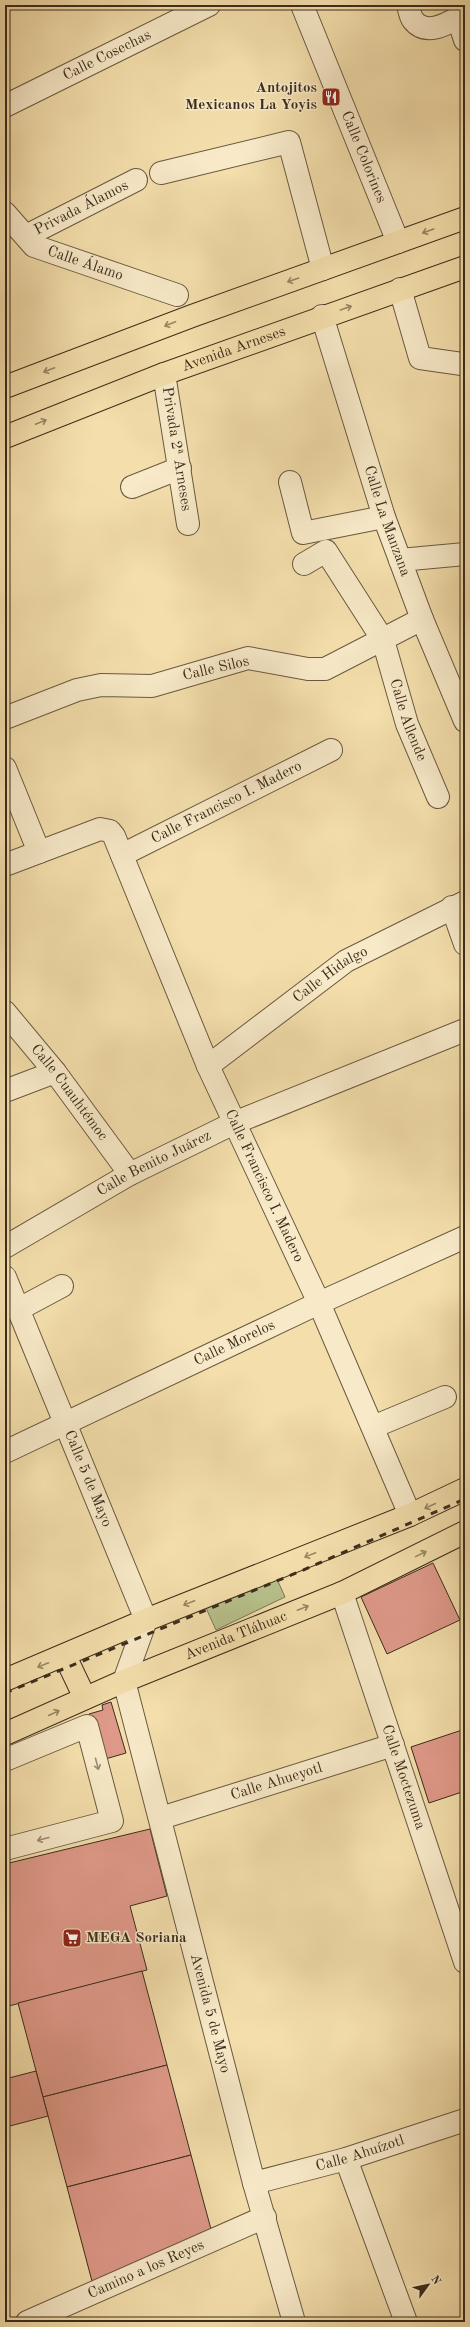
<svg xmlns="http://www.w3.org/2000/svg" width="470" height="2327" viewBox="0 0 470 2327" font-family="'Old Standard TT',serif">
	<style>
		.green { fill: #b8c28c; stroke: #7a7754 }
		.building { fill: #df9989; stroke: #3b2c1c }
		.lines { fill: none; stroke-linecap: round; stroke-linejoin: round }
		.minor-casing { stroke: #695940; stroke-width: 24 }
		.major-casing { stroke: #3b2c1c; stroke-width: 24 }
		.minor { stroke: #f8eac9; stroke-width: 22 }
		.major { stroke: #f4dfac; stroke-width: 22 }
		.rail { stroke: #3b2c1c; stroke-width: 3; stroke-dasharray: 7 7; stroke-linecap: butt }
		.oneway { stroke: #988664 }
		.oneway2 { stroke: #9a8b72 }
		.labels { text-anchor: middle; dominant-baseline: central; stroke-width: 3; stroke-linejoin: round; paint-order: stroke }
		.street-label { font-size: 15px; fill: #3b2c1c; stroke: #f8eac9 }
		.poi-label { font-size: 15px; font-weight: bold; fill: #3b2c1c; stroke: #f8eac9; text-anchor: end }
	</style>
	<rect width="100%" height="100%" fill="#f4dfac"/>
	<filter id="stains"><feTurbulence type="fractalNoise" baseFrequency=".005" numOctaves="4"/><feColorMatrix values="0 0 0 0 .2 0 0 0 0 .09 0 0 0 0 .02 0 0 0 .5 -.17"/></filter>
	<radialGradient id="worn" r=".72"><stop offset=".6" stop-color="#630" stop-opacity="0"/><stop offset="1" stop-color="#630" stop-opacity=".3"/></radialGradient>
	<polygon class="green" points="277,1579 285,1597 216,1630 206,1608"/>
	<g class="building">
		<polygon points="433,1563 460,1620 387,1654 361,1597"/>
		<polygon points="111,1702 126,1753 102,1760 89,1714 103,1710 102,1705"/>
		<polygon points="465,1729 465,1791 429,1803 411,1747"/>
		<polygon points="150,1829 167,1896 130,1906 147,1970 5,2007 5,1864"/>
		<polygon points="142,1971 167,2065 43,2097 18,2003"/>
		<polygon points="167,2065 191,2155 67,2187 43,2097"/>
		<polygon points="36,2071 48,2116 6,2127 5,2079"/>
		<polygon points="191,2155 212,2233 93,2285 67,2187"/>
	</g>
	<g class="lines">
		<g class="minor-casing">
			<g id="minor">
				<path id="s1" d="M302,5L398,242"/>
				<path d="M408,5C409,9 410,16 413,20C427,38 450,22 465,14"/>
				<polyline points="458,18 465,40"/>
				<path id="s2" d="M5,106L209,5"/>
				<polyline points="161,173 289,142 323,269"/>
				<path id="s3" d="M5,213L34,246L177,295"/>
				<path id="s4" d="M26,236L136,180"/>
				<polyline points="400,289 420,358 462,364"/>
				<path id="s5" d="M322,316L384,517L422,619L465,721"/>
				<polyline points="164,374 188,524"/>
				<polyline points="290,482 303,533 384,517"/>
				<polyline points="132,487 180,468"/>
				<polyline points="400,560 465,554"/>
				<path id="s6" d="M304,564L326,551L383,640L407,724L438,797"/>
				<polyline points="5,718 77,690 101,685 152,686 248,658 308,669 325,669 422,619"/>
				<polyline points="5,768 39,852"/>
				<path id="s7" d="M122,855L331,750"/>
				<path id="s8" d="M5,865L100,829L110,831L114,836L208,1066L319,1303L410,1515"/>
				<polyline points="452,907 465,944"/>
				<path id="s9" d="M5,1012L55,1072L130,1174"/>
				<path id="s10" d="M208,1066L346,961L465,902"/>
				<polyline points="5,1091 55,1072"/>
				<path id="s11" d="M5,1247L130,1174L234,1123L465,1030"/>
				<path id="s12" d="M5,1277L146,1620L124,1681L254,2183L294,2322"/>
				<polyline points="19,1309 62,1286"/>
				<polyline points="373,1427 445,1397"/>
				<path id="s13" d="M5,1452L319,1303L465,1237"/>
				<path id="s14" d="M342,1593L465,1962"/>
				<polyline points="5,1760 87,1726 112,1821 5,1849"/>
				<path id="s15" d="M161,1818L393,1745"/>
				<polyline points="346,2159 406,2322"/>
				<path id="s16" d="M254,2183L346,2159L465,2120"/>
				<path id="s17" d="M27,2322L265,2217"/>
			</g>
		</g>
		<g class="major-casing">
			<g id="major">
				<polyline points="5,387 192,316 465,218"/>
				<path id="s18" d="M5,437L164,374L465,267"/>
				<polyline points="65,1656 85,1698"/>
				<polyline points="5,1680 146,1620 410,1515 465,1489"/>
				<path id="s19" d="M5,1734L124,1681L342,1593L465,1532"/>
			</g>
		</g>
		<use href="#minor" class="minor"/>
		<use href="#major" class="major"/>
		<polyline class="rail" points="5,1693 301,1571 465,1499"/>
	</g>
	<defs><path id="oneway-shaft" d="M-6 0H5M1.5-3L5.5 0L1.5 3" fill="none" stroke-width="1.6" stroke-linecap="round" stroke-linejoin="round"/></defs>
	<g class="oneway">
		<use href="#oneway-shaft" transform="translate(428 231) rotate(160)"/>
		<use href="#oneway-shaft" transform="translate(293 280) rotate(161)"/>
		<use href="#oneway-shaft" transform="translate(346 308) rotate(-19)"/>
		<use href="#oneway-shaft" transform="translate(170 324) rotate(159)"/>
		<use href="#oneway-shaft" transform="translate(49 370) rotate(159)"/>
		<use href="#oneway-shaft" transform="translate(41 422) rotate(-22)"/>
		<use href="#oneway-shaft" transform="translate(430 1506) rotate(155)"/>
		<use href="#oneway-shaft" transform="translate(421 1554) rotate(-26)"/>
		<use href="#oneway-shaft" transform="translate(310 1555) rotate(158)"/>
		<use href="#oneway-shaft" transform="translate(189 1603) rotate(158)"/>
		<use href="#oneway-shaft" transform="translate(303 1608) rotate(-22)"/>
		<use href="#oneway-shaft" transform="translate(43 1665) rotate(158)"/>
		<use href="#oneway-shaft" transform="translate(54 1713) rotate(-25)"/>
	</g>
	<g class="oneway2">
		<use href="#oneway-shaft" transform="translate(97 1764) rotate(75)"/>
		<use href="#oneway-shaft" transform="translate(43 1839) rotate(165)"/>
	</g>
	<defs>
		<g id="restaurant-square" transform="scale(1)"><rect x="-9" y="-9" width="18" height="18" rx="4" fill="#8f2418" stroke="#f8eac9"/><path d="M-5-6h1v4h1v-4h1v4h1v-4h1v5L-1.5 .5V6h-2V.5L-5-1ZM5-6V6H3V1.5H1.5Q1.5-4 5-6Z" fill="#fff"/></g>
		<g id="supermarket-square" transform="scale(1)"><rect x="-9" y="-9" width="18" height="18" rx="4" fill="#8f2418" stroke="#f8eac9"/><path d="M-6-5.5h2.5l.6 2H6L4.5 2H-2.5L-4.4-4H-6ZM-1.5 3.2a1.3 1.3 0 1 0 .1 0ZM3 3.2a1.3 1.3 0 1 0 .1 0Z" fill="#fff"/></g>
	</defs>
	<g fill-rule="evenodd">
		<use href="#restaurant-square" x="331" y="97"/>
		<use href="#supermarket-square" x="72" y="1938"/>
	</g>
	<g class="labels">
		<g class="street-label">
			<text stroke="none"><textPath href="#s2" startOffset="114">Calle Cosechas</textPath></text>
			<text stroke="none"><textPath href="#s1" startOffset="164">Calle Colorines</textPath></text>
			<text stroke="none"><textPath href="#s4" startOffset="62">Privada Álamos</textPath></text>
			<text stroke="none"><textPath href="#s3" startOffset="98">Calle Álamo</textPath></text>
			<text stroke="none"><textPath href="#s18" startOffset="245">Avenida Arneses</textPath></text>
			<text transform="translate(176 449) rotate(81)">Privada 2ª Arneses</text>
			<text stroke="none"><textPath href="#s5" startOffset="215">Calle La Manzana</textPath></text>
			<text transform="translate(216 669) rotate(-13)">Calle Silos</text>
			<text stroke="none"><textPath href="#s6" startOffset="215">Calle Allende</textPath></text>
			<text stroke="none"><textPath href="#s7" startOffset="117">Calle Francisco I. Madero</textPath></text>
			<text stroke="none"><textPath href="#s10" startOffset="153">Calle Hidalgo</textPath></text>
			<text stroke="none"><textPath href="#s9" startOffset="103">Calle Cuauhtémoc</textPath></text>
			<text stroke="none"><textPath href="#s11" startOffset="171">Calle Benito Juárez</textPath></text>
			<text stroke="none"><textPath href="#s8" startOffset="499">Calle Francisco I. Madero</textPath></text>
			<text stroke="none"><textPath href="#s13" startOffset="254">Calle Morelos</textPath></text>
			<text stroke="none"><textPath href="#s12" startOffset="218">Calle 5 de Mayo</textPath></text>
			<text stroke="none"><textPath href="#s19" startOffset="251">Avenida Tláhuac</textPath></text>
			<text stroke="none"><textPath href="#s14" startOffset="194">Calle Moctezuma</textPath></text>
			<text stroke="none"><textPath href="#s15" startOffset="121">Calle Ahueyotl</textPath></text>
			<text stroke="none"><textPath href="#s12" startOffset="779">Avenida 5 de Mayo</textPath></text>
			<text stroke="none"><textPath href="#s16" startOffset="110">Calle Ahuízotl</textPath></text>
			<text stroke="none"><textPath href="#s17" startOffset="130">Camino a los Reyes</textPath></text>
		</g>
		<g class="poi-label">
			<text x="317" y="88">Antojitos<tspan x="317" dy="17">Mexicanos La Yoyis</tspan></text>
			<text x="86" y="1938" text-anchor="start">MEGA Soriana</text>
		</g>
	</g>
	<rect width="470" height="2327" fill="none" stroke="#f4dfac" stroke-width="20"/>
	<rect x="6" y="6" width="458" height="2315" fill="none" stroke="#3b2c1c" stroke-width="2"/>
	<rect x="10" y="10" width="450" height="2307" fill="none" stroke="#3b2c1c"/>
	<g transform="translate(428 2285) rotate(57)" stroke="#f8eac9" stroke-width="3" paint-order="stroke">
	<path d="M0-3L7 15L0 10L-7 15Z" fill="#3b2c1c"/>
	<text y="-6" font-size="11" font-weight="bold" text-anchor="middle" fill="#3b2c1c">N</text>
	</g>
	<rect width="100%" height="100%" filter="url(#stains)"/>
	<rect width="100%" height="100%" fill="url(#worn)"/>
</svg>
